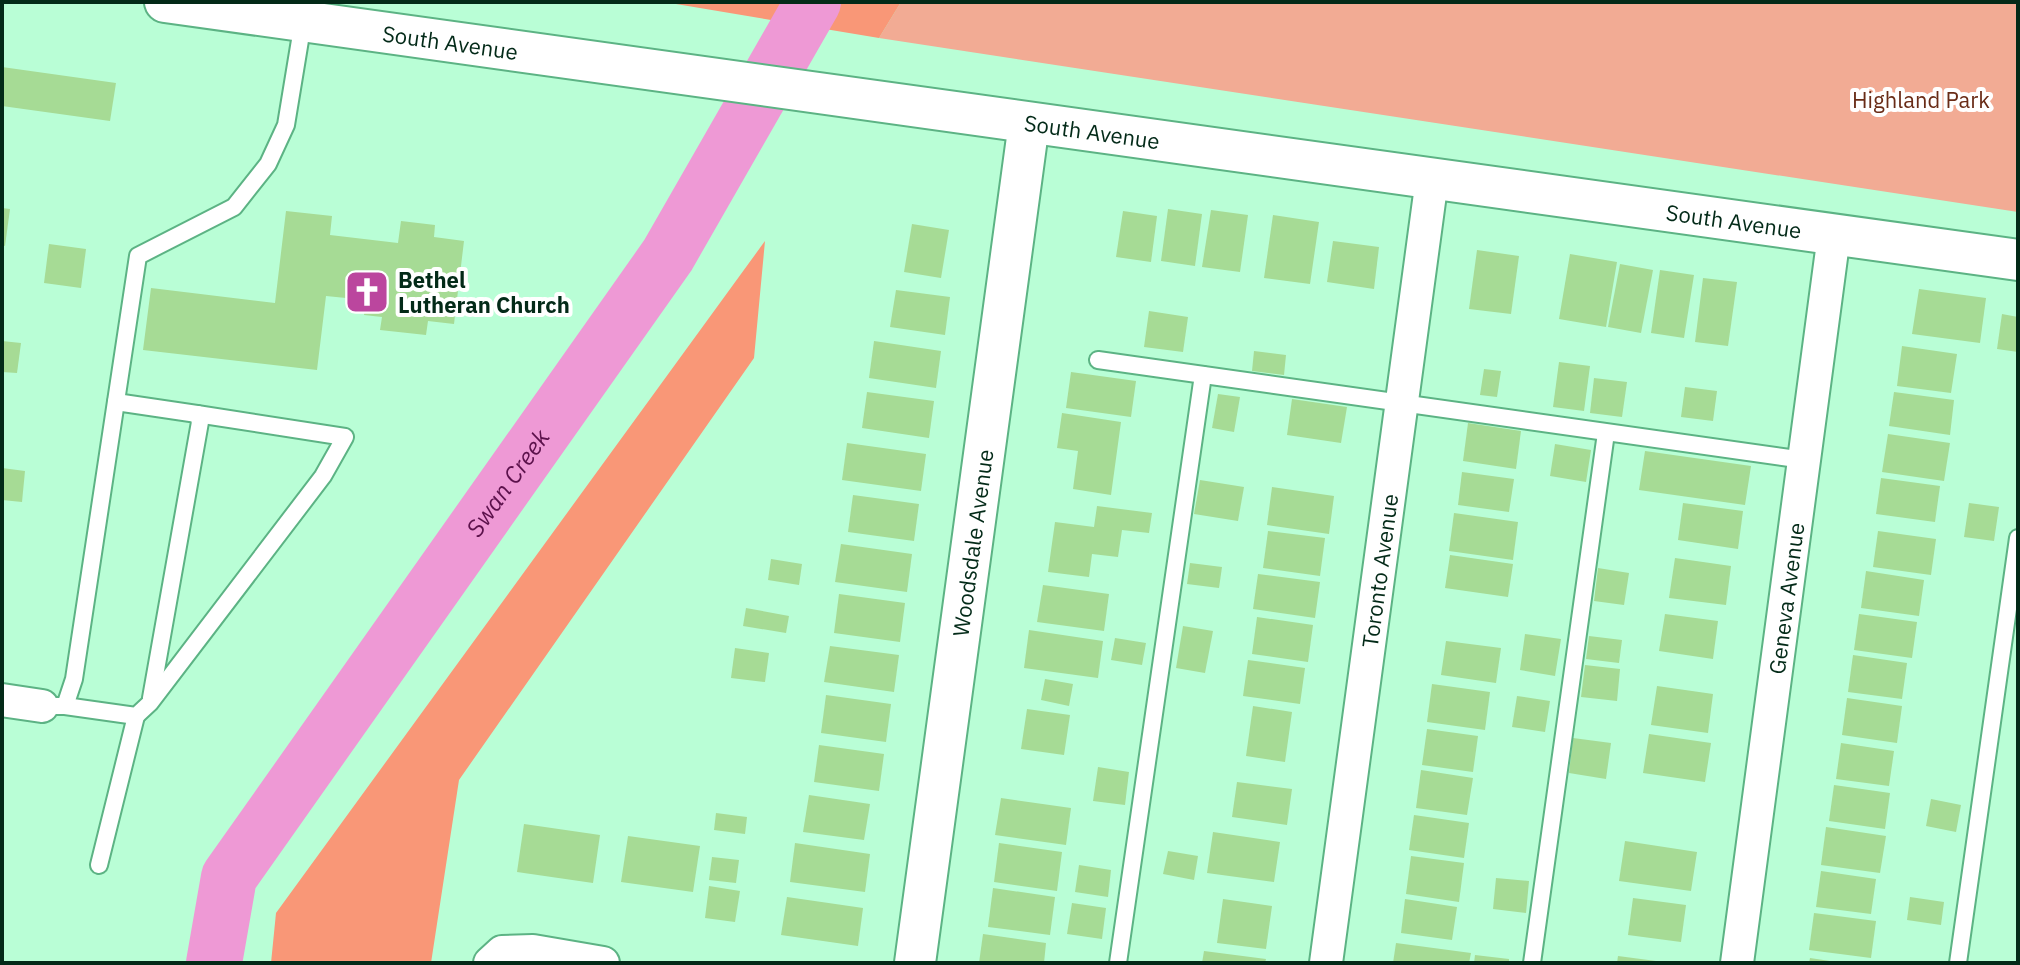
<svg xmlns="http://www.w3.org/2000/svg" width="2020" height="965" viewBox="0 0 2020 965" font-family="'IBM Plex Sans',sans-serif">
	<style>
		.green { fill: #f2ab94 }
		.forest { fill: #f99777 }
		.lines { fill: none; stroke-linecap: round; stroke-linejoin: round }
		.river { stroke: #ee99d5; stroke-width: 56 }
		.building { fill: #a6db95 }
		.service-casing { stroke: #5cb384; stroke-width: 20 }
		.minor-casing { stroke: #5cb384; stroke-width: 36 }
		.tertiary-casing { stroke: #5cb384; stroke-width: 44 }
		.service { stroke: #fff; stroke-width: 16 }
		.minor { stroke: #fff; stroke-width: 32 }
		.tertiary { stroke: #fff; stroke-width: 40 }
		.labels { text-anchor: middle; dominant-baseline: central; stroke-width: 8; stroke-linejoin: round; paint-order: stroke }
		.street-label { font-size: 22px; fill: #032a18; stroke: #fff }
		.park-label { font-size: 22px; fill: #692c17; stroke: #fff }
		.poi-label { font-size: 22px; font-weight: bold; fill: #032a18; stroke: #fff; text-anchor: start }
		.water-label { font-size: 24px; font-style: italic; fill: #5b114b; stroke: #fff }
	</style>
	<rect width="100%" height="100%" fill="#b9fed6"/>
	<polygon class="green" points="901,2 2018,2 2018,212 879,38"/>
	<g class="forest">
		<polygon points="664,2 901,2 879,38"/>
		<polygon points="765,241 754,358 459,780 431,963 271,963 276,913"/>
	</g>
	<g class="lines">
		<path class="river" id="s1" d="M214,963L229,877L668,255L813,2"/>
	</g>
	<g class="building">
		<polygon points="2,67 116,83 110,121 2,106"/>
		<polygon points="2,208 10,209 5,246 2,245"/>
		<polygon points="1168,209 1202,214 1195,266 1161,261"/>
		<polygon points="1211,210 1248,215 1240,272 1202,267"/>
		<polygon points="286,211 332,216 330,235 398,243 401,221 435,225 434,237 464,241 454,324 428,321 426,335 380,330 382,317 364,315 366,300 326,296 317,370 143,350 151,288 275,303"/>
		<polygon points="1123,211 1157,216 1151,262 1116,257"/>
		<polygon points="1273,215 1319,222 1310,284 1264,278"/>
		<polygon points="912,224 949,230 941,278 904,272"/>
		<polygon points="1333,241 1379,247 1374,289 1327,282"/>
		<polygon points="49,244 86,249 81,288 44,283"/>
		<polygon points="1477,250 1519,256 1511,314 1469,309"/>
		<polygon points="1570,254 1617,262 1606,327 1559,319"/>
		<polygon points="1620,264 1653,270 1641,333 1608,327"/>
		<polygon points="1660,270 1694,275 1684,338 1651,333"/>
		<polygon points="1703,278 1737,282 1728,346 1695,342"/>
		<polygon points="1919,289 1986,298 1980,343 1912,334"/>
		<polygon points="896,290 950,297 945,335 890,327"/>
		<polygon points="1149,311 1188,317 1183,352 1144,347"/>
		<polygon points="2002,314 2018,317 2018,352 1997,349"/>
		<polygon points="2,341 21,343 17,373 2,372"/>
		<polygon points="874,341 941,351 936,388 869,378"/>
		<polygon points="1902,346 1957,354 1951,393 1897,386"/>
		<polygon points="1254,351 1286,355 1284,375 1252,371"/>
		<polygon points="1559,362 1590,366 1584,411 1553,407"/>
		<polygon points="1484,369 1501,371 1497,397 1480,395"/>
		<polygon points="1071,372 1136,381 1131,417 1066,408"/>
		<polygon points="1594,378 1627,382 1622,417 1590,413"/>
		<polygon points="1685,387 1717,391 1713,421 1681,417"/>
		<polygon points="867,392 934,401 929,438 862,428"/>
		<polygon points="1894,392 1954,400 1950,435 1889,426"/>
		<polygon points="1218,394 1240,397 1234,432 1212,428"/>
		<polygon points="1292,399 1347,407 1341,443 1287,435"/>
		<polygon points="1062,413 1121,422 1111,495 1073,489 1078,451 1057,448"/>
		<polygon points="1468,423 1521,431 1516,469 1463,461"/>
		<polygon points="1888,434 1950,443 1944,481 1882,472"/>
		<polygon points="847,443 926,454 921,491 842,480"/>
		<polygon points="1555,444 1591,450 1586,482 1550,476"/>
		<polygon points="1645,451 1751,466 1745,505 1639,490"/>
		<polygon points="2,468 25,471 22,502 2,500"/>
		<polygon points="1462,472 1514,479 1509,512 1458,505"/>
		<polygon points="1881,478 1940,486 1935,522 1876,514"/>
		<polygon points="1200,480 1244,487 1238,521 1194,514"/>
		<polygon points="1272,487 1334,496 1329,534 1267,525"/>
		<polygon points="853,495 919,504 914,541 848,532"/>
		<polygon points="1683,503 1743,511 1738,549 1678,540"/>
		<polygon points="1969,503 1999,507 1994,541 1964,537"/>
		<polygon points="1097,506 1152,513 1149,533 1122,530 1118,557 1092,554 1089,577 1048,572 1055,522 1094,527"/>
		<polygon points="1454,513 1518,522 1513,560 1449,551"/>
		<polygon points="1268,531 1325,538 1320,576 1263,568"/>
		<polygon points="1878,531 1936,539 1931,575 1873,567"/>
		<polygon points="841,544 912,554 907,592 835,582"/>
		<polygon points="1450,555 1513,564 1508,597 1445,588"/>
		<polygon points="1675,558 1731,566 1726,605 1669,598"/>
		<polygon points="771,559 802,564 799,585 768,580"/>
		<polygon points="1190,563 1222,567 1219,588 1187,584"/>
		<polygon points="1598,568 1629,573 1624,605 1594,601"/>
		<polygon points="1866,571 1924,580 1919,616 1861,608"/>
		<polygon points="1258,574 1320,582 1315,618 1253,609"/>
		<polygon points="1043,585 1109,594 1104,631 1037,622"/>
		<polygon points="839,594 905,603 900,642 834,633"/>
		<polygon points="746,608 789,616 786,633 743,626"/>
		<polygon points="1665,614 1718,621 1713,659 1659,651"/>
		<polygon points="1859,614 1917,622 1912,658 1854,650"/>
		<polygon points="1257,617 1313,625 1308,662 1252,654"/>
		<polygon points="1183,626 1213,631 1205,673 1176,668"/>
		<polygon points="1029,630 1103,641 1098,678 1024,668"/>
		<polygon points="1525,634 1561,639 1555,676 1520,670"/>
		<polygon points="1589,636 1622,640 1619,663 1586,659"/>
		<polygon points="1115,638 1146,643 1142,665 1111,660"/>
		<polygon points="1446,641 1501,648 1496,683 1441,675"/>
		<polygon points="830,646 899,655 894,692 824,682"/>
		<polygon points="735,648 769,653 765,682 731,678"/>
		<polygon points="1853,655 1907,663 1902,699 1848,692"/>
		<polygon points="1248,660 1305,668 1300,704 1243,696"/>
		<polygon points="1585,665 1620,669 1617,701 1581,697"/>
		<polygon points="1045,679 1073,684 1069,706 1041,700"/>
		<polygon points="1432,684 1490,692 1485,730 1427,722"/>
		<polygon points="1657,686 1713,694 1708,733 1651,725"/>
		<polygon points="826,695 891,704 886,742 821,733"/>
		<polygon points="1517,696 1550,701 1545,732 1512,727"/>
		<polygon points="1847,698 1902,706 1897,743 1842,735"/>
		<polygon points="1253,706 1292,712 1285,762 1246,756"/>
		<polygon points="1027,709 1070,715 1064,755 1021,749"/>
		<polygon points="1427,729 1478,736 1473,772 1422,765"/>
		<polygon points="1649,734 1711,743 1705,782 1643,773"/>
		<polygon points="1573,738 1611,743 1606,779 1569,773"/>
		<polygon points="1841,743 1894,751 1889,786 1836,779"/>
		<polygon points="819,745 884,754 879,791 814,782"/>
		<polygon points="1098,767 1129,772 1125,805 1093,801"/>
		<polygon points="1421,770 1473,778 1467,815 1416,808"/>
		<polygon points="1237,782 1292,789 1287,825 1232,817"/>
		<polygon points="1834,785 1890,793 1885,829 1829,821"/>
		<polygon points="809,795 870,804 864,840 803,832"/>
		<polygon points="1001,798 1071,808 1066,845 995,835"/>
		<polygon points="1931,799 1961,805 1956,832 1926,826"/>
		<polygon points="716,813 747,817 745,834 714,830"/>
		<polygon points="1414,815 1469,823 1464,858 1409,850"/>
		<polygon points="524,824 600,835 593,883 517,872"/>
		<polygon points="1826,827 1886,836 1880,873 1821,865"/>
		<polygon points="1213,832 1280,842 1274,882 1207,873"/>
		<polygon points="628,836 700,846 693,892 621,882"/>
		<polygon points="1625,841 1697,852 1691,891 1619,881"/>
		<polygon points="795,843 870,854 865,892 790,882"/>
		<polygon points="999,843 1062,852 1057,891 994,882"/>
		<polygon points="1168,851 1198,856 1194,880 1163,874"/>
		<polygon points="1411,856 1464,863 1459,902 1406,894"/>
		<polygon points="712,857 739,860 736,883 709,880"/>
		<polygon points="1079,865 1111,870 1108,897 1075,892"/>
		<polygon points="1821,871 1876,879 1871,914 1816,907"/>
		<polygon points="1496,878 1529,881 1526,913 1493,909"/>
		<polygon points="709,886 740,891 735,922 705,918"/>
		<polygon points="993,888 1055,897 1050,935 988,927"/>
		<polygon points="787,897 863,908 858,946 781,935"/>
		<polygon points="1910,897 1944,902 1941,925 1907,920"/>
		<polygon points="1633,898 1686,905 1681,942 1628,935"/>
		<polygon points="1223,899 1272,906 1266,949 1217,943"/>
		<polygon points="1405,899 1457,907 1452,940 1401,933"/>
		<polygon points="1072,903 1106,908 1102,939 1067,934"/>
		<polygon points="1814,913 1876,921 1871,958 1809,950"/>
		<polygon points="983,934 1046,943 1044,963 979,963"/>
		<polygon points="1396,943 1471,953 1469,963 1393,963"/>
		<polygon points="1204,951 1266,959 1265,963 1202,963"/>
		<polygon points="1475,955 1509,959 1509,963 1474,963"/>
		<polygon points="1618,956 1656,961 1656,963 1617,963"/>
		<polygon points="1810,958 1830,961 1830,963 1809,963"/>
	</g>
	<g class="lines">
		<g class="service-casing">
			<g id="service">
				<polyline points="1098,360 1804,460"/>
				<polyline points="116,402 197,414 200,422 151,698"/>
				<polyline points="42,706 65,706 74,679 138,256 234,207 268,164 286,125 303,22"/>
				<polyline points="65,706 136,716 150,703 323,476 345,437 197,414"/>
				<polyline points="99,865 136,716"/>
				<polyline points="1118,963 1203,375"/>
				<polyline points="1532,963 1606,433"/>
				<polyline points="1958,963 2018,538"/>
			</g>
		</g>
		<g class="minor-casing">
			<g id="minor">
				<polyline points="2,700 42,706"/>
				<polyline points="490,963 502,952 533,951 603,963"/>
				<path id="s2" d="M1326,963L1432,179"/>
				<path id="s3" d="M1737,963L1834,235"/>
			</g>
		</g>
		<g class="tertiary-casing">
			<g id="tertiary">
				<path id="s4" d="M165,2L2018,260"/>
				<path id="s5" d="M915,963L1029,123"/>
			</g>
		</g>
		<use href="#service" class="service"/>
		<use href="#minor" class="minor"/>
		<use href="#tertiary" class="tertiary"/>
	</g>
	<defs>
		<g id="church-square" transform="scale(2.3)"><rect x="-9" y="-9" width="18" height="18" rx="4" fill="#bb469e" stroke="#fff"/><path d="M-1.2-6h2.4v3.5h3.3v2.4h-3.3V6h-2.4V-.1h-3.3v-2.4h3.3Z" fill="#fff"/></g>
	</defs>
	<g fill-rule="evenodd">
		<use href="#church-square" x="367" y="292"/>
	</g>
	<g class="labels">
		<g class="street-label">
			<text stroke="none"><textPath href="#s4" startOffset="288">South Avenue</textPath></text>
			<text stroke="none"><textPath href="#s4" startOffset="936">South Avenue</textPath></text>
			<text stroke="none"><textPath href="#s4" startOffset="1584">South Avenue</textPath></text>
			<text stroke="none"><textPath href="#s5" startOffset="424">Woodsdale Avenue</textPath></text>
			<text stroke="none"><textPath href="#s2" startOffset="396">Toronto Avenue</textPath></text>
			<text stroke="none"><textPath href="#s3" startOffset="368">Geneva Avenue</textPath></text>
		</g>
		<g class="park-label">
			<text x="1921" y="99">Highland Park</text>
		</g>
		<g class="poi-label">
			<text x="398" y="279">Bethel<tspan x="398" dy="25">Lutheran Church</tspan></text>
		</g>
		<g class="water-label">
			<text stroke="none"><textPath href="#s1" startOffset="570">Swan Creek</textPath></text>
		</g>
	</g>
	<rect width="2020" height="965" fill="none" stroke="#032a18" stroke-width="8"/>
</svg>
